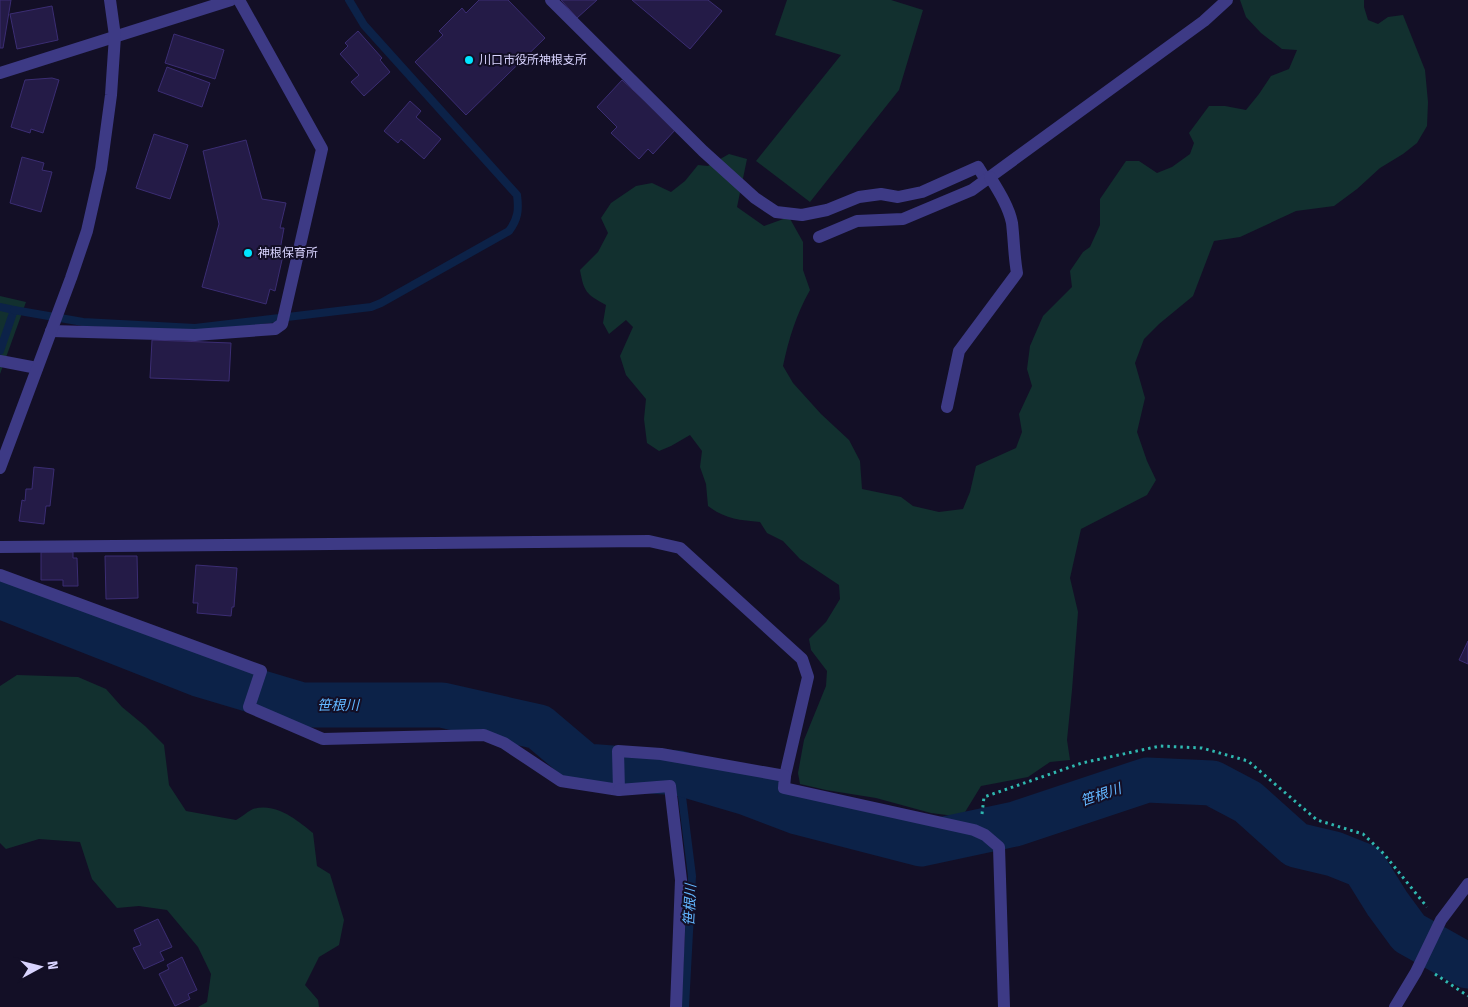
<svg xmlns="http://www.w3.org/2000/svg" width="1468" height="1007" viewBox="0 0 1468 1007" font-family="'Fira Sans Condensed','Noto Sans JP',sans-serif">
	<style>
		.green { fill: #12302f }
		.lines { fill: none; stroke-linecap: round; stroke-linejoin: round }
		.stream { stroke: #0c2248; stroke-width: 8 }
		.river { stroke: #0c2248; stroke-width: 45 }
		.building { fill: #241b47; stroke: #3b2d73 }
		.path { stroke: #2fb8b0; stroke-width: 3; stroke-dasharray: 2.5 4; stroke-linecap: butt }
		.minor { stroke: #3d3a85; stroke-width: 12 }
		.poi-dot { fill: #00e5ff; stroke: #130f26; stroke-width: 2 }
		.labels { text-anchor: middle; dominant-baseline: central; stroke-width: 4; stroke-linejoin: round; paint-order: stroke }
		.poi-label { font-size: 12px; fill: #d9d4ff; stroke: #130f26; text-anchor: start }
		.water-label { font-size: 14px; font-style: italic; fill: #62b6ff; stroke: #130f26 }
	</style>
	<rect width="100%" height="100%" fill="#130f26"/>
	<g class="green">
		<polygon points="787,0 891,0 923,10 899,90 810,202 756,161 841,55 775,35"/>
		<path d="M1240,0H1364V7L1368,20L1378,24L1388,17L1403,15L1425,70L1428,102L1427,126L1417,143L1403,154L1380,168L1357,189L1334,206L1296,211L1240,237L1214,241L1193,296L1159,324L1144,339L1135,363L1145,398L1137,432L1147,461L1156,480L1147,495L1081,529L1070,578L1078,612L1072,690L1067,740L1070,760L1050,762L1028,777L981,786L962,817L931,813L876,798L826,790L800,784L798,773L804,740L826,686L827,671L811,650L809,639L826,622L840,599L839,585L800,559L783,541L767,533L760,522C739,520 725,519 708,506L706,484L700,467L702,451L690,435L671,446L659,451L647,443L644,419L646,399L626,375L620,356L633,327L626,320L609,334L603,323L606,305C586,294 584,292 580,270L598,252L608,233L601,218L611,203L636,186L652,183L671,192L685,181L698,165L708,166L729,154L747,159L737,207L764,226L789,217L803,242V270L810,290C796,315 789,338 783,366L793,383L821,414L849,440L860,461L862,489L901,497L913,506L939,512L963,509L970,492L976,466L1016,448L1022,432L1019,414L1032,386L1027,369L1030,346L1043,316L1072,287L1070,271L1083,252L1090,247L1100,225V199L1126,161H1139L1157,173L1172,167L1190,154L1194,143L1189,133L1209,106H1225L1246,110L1259,94L1271,76L1289,69L1297,50L1282,49L1261,33L1246,17Z"/>
		<polygon points="0,296 26,302 0,374"/>
		<path d="M17,675L78,677L106,689L122,707L145,726L164,745L169,785L186,811L236,820C242,817 248,811 253,809C276,802 297,820 313,833L317,866L330,874L344,920L339,945L319,957L305,985L318,1000L319,1007H198L207,1002L211,974L198,947L167,910L139,906L117,908L92,879L80,842L39,839L6,849L0,843V686Z"/>
	</g>
	<g class="lines">
		<g class="stream">
			<polyline points="0,307 14,310 0,351"/>
			<path d="M14,310L83,322L195,328L371,307L381,303L509,231C518,219 519,210 517,195L364,25L349,0"/>
			<polyline points="679,773 692,876 685,1007"/>
		</g>
		<polyline class="river" points="0,596 201,675 302,705 442,705 539,727 585,766 679,773 747,793 797,812 921,844 1015,824 1147,780 1212,783 1248,802 1296,845 1334,854 1364,866 1387,903 1409,933 1468,966"/>
	</g>
	<g class="building">
		<polygon points="0,0 11,0 3,48 0,48"/>
		<polygon points="479,0 508,0 545,38 466,115 415,62 443,35 439,31 462,8 466,13"/>
		<polygon points="561,0 597,0 577,18"/>
		<polygon points="632,0 708,0 722,11 690,49"/>
		<polygon points="52,6 58,40 17,49 10,14"/>
		<polygon points="358,31 382,58 380,60 390,72 364,96 351,82 359,75 340,54 348,46 345,43"/>
		<polygon points="174,34 224,50 215,79 165,63"/>
		<polygon points="167,67 210,83 202,107 158,91"/>
		<polygon points="52,78 59,80 43,133 31,129 30,133 11,127 25,80"/>
		<polygon points="622,80 676,129 653,154 648,149 639,159 611,133 617,127 597,107"/>
		<polygon points="410,101 421,111 416,117 441,139 424,159 401,139 398,143 384,131"/>
		<polygon points="154,134 188,145 170,199 136,188"/>
		<polygon points="246,140 262,199 286,203 280,228 284,228 280,250 284,251 275,291 270,289 266,304 202,287 219,224 203,151"/>
		<polygon points="22,157 44,163 42,170 52,172 41,212 10,203"/>
		<polygon points="152,340 231,343 229,381 150,378"/>
		<polygon points="34,467 54,469 50,506 46,506 44,524 19,521 22,500 25,501 26,489 32,489"/>
		<polygon points="41,552 73,552 73,558 77,558 78,586 63,586 63,580 41,580"/>
		<polygon points="105,556 137,556 138,598 106,599"/>
		<polygon points="196,565 237,568 234,607 232,607 231,616 197,613 198,603 193,603"/>
		<polygon points="1468,641 1468,664 1459,660"/>
		<polygon points="158,919 172,947 160,952 164,960 144,969 133,948 141,945 134,930"/>
		<polygon points="182,957 197,990 188,994 190,999 175,1006 159,974 169,969 167,965"/>
	</g>
	<g class="lines">
		<g class="path">
			<polyline points="982,814 984,797 1082,763 1160,746 1202,748 1248,761 1317,820 1363,834 1384,854 1427,907"/>
			<polyline points="1435,974 1468,996"/>
		</g>
		<g class="minor">
			<polyline points="551,0 703,151 755,198 776,212 802,215 827,210 859,197 881,194 898,197 922,192 978,167 986,180"/>
			<polyline points="0,73 231,0"/>
			<polyline points="819,237 857,221 903,219 972,190 1204,21 1227,0"/>
			<polyline points="51,331 195,335 275,329 282,324 322,149 239,0"/>
			<polyline points="0,361 37,368"/>
			<path d="M947,407L959,351L1017,273C1014,256 1014,240 1012,223C1009,207 998,190 990,177"/>
			<polyline points="0,468 71,278 87,231 101,169 111,95 115,36 110,0"/>
			<polyline points="0,547 649,541 680,548 802,659 808,677 785,776"/>
			<polyline points="0,575 261,671 249,707 323,739 484,735 504,743 561,781 619,790 618,751 661,754 785,776 784,788 974,830 985,835 999,847 1004,1007"/>
			<polyline points="619,790 670,786 681,880 676,1007"/>
			<polyline points="1395,1007 1416,972 1441,920 1468,884"/>
		</g>
	</g>
	<g class="poi-dot">
		<circle cx="469" cy="60" r="5"/>
		<circle cx="248" cy="253" r="5"/>
	</g>
	<g class="labels">
		<g class="poi-label">
			<text x="479" y="60">川口市役所神根支所</text>
			<text x="258" y="253">神根保育所</text>
		</g>
		<g class="water-label">
			<text x="338" y="705">笹根川</text>
			<text transform="translate(1101 795) rotate(-19)">笹根川</text>
			<text transform="translate(690 905) rotate(-87)">笹根川</text>
		</g>
	</g>
	<g transform="translate(40 967) rotate(83)" stroke="#130f26" stroke-width="4" paint-order="stroke">
	<path d="M0-4L9 19L0 12L-9 19Z" fill="#d9d4ff"/>
	<text y="-8" font-size="14" font-weight="bold" text-anchor="middle" fill="#d9d4ff">N</text>
	</g>
</svg>
